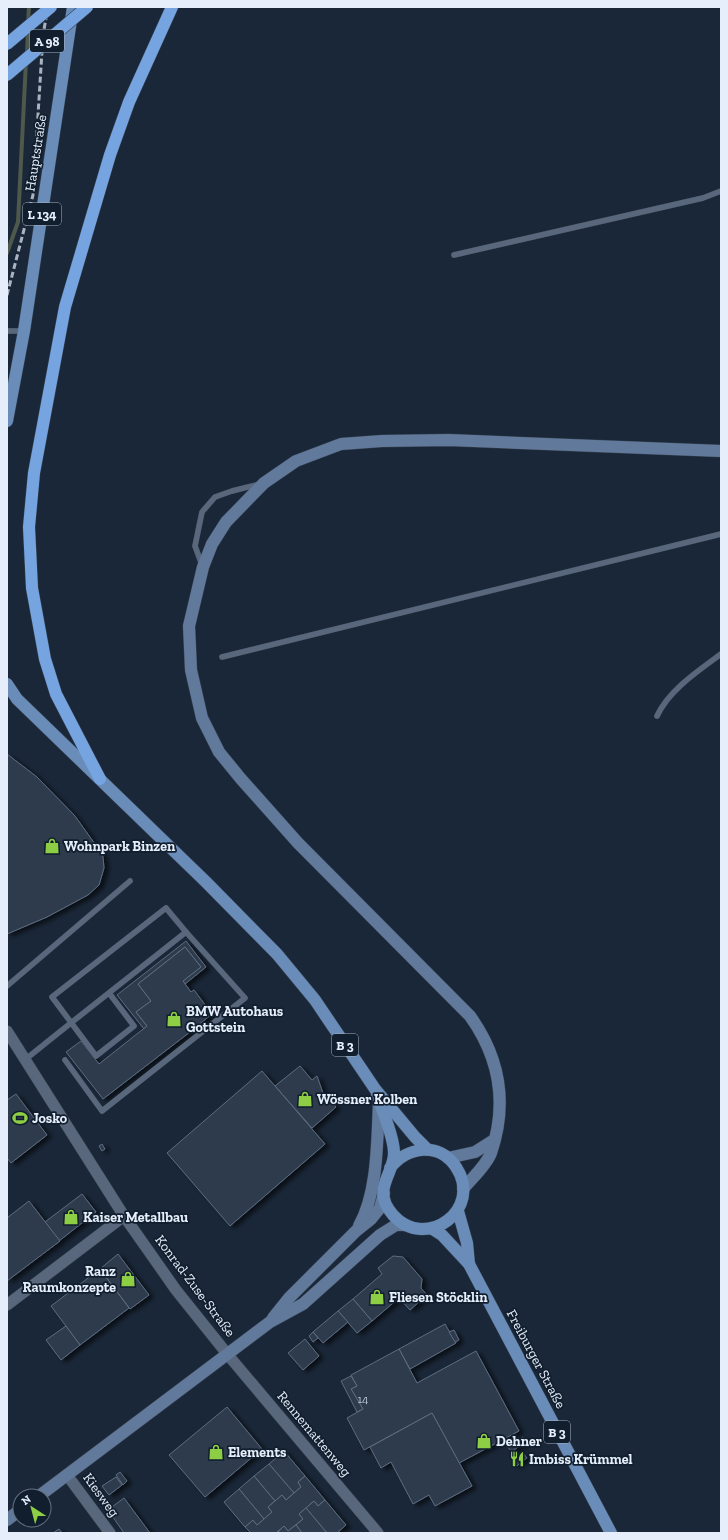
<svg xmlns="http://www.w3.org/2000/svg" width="728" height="1540" viewBox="0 0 728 1540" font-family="'Zilla Slab',serif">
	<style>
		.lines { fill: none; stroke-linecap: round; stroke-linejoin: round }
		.stream { stroke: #4e594c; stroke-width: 4 }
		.building { fill: #2d3b4d; stroke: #5d6c80; filter: url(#shadow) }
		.lane-casing { stroke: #36414f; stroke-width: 6 }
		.street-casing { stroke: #36414f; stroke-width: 12 }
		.secondary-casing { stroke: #36414f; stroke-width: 13 }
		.primary-casing { stroke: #36414f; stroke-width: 13 }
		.highway-casing { stroke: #36414f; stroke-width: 13 }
		.lane { stroke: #58677b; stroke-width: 5.5 }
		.street { stroke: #58677b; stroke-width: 11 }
		.secondary { stroke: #61799a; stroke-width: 12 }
		.primary { stroke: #6a8cb8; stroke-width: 12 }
		.highway { stroke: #76a4e1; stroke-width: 12 }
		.rail { stroke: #aab4c1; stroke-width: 3; stroke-dasharray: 6 3; stroke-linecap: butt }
		.highway-bridge-casing { stroke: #36414f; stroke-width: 13; stroke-linecap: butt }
		.highway-bridge { stroke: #76a4e1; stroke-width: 12 }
		.labels { text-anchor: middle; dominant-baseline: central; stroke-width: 3.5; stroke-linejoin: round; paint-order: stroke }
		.number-label { font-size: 12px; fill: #b7c1cf }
		.shield { fill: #111e2e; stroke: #a5b0bd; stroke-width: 1 }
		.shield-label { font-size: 13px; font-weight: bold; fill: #e5eefa }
		.street-label { font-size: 14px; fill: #e5eefa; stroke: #111e2e }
		.poi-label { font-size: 14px; font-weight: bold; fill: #e5eefa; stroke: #111e2e; text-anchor: start }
	</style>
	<defs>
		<filter id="shadow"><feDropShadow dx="4.5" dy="2.5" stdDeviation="2" flood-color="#0009"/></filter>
	</defs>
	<rect width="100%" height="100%" fill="#1a2738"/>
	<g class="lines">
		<g class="stream">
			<polyline points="28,23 29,7"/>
			<polyline points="27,55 28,29"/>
			<polyline points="7,253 18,222 26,61"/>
		</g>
	</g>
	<g class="building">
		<polygon points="7,754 37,777 75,816 100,851 103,857 104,868 99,885 88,895 47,917 7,934"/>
		<polygon points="186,941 206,967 185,984 183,981 201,967 185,947 138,984 151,1001 136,1012 147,1026 144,1029 117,995"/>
		<polygon points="185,947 201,967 183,981 191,992 194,990 212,1014 197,1026 195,1025 189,1030 190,1032 103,1099 66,1052 81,1041 99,1064 147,1026 136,1012 151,1001 138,984"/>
		<polygon points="300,1066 312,1080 317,1076 323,1093 336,1107 312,1128 275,1086"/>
		<polygon points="262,1071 325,1144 230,1226 167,1153"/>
		<polygon points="16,1094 47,1135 11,1163 7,1158 7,1100"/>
		<polygon points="102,1144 105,1149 102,1151 99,1146"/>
		<polygon points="82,1194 96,1212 59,1241 45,1222"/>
		<polygon points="29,1201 60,1241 7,1281 7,1218"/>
		<polygon points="118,1254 149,1295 130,1309 100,1269"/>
		<polygon points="393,1256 403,1257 422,1279 421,1288 427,1295 410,1310 399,1298 372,1321 353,1299 382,1274 378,1268"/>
		<polygon points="100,1269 129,1308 80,1345 51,1306"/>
		<polygon points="353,1299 372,1321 357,1333 338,1311"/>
		<polygon points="338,1311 348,1322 323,1343 313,1332"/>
		<polygon points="445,1324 456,1343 410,1369 399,1349"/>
		<polygon points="66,1326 80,1345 61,1360 46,1340"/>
		<polygon points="454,1330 459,1340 455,1342 449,1332"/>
		<polygon points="313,1332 318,1338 313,1342 309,1336"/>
		<polygon points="305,1339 319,1356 303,1370 288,1353"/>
		<polygon points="399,1349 417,1383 476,1351 519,1431 459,1463 432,1413 364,1450 347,1418 363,1409 351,1389 357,1386 351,1375"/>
		<polygon points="351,1376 357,1386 351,1389 363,1409 357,1412 341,1381"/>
		<polygon points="227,1407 262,1449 205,1497 169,1455"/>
		<polygon points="432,1413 472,1486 435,1506 429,1495 413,1504 391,1462 381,1468 370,1447"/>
		<polygon points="523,1437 526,1442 521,1447 517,1442"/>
		<polygon points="513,1439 519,1446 512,1452 506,1445"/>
		<polygon points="284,1451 305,1476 298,1482 301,1487 294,1493 269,1464"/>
		<polygon points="522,1452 527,1458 521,1462 516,1457"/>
		<polygon points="516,1457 521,1462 517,1466 512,1461"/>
		<polygon points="269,1464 294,1493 286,1500 282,1495 275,1501 254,1476"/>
		<polygon points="120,1472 127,1481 123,1485 116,1475"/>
		<polygon points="254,1476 275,1501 268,1507 272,1512 264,1519 239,1489"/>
		<polygon points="305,1476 325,1500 318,1506 314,1501 299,1514 303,1519 288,1531 284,1526 276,1533 251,1533 245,1527 253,1520 257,1525 272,1512 268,1507 282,1495 286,1500 301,1487 298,1482"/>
		<polygon points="116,1477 122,1485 109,1495 102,1486"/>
		<polygon points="239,1489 264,1519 257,1525 253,1520 245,1527 224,1502"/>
		<polygon points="124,1498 150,1533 124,1533 108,1510"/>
		<polygon points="325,1500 346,1525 337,1533 327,1533 306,1508 314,1501 318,1506"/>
		<polygon points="306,1508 327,1533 302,1533 296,1525 303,1519 299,1514"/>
		<polygon points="296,1525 302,1533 277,1533 284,1526 288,1531"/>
		<polygon points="59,1529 62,1533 53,1533"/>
	</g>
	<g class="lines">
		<g class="lane-casing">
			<g id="lane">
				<polyline points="454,255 703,198 721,191"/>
				<polyline points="7,331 24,331"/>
				<polyline points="202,565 195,546 202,512 215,497 232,491 260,484"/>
				<polyline points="222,657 721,534"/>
				<path d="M657,716C669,690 698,671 721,654"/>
				<polyline points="7,986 130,881"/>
				<path d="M26,1059C79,1016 133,974 186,932L166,908L52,997L96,1056L134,1026L109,993"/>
				<polyline points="65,1060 102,1111 245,998 186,932"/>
			</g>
		</g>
		<g class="street-casing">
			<g id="street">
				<polyline points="7,1031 124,1216 176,1290 228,1355 378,1533"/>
				<polyline points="7,1305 124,1216"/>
				<polyline points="67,1475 110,1533"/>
			</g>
		</g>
		<g class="secondary-casing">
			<g id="secondary">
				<polyline points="448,1158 475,1152 494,1140"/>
				<path d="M463,1189C472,1178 486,1166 491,1153C508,1103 500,1058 470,1016L298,843L241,779L219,752L202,718L191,670L189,626L203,567L212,544L226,522L264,483L296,461L341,444L382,441L449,440L721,451"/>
				<path d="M359,1226C378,1192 377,1141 379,1102"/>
				<polyline points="273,1318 289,1298 356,1231 371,1219 380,1208 384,1193"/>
				<polyline points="39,1496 270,1322 303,1304 380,1235 396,1225 406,1225"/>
				<polyline points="7,1520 20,1510"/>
			</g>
		</g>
		<g class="primary-casing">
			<g id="primary">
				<polyline points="7,421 24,331 73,7"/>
				<polyline points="7,684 17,699 206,882 277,954 315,1000 375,1089 415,1137 427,1149"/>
				<path d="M377,1094C382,1113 393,1132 394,1152C395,1174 370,1189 393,1215C426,1252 484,1209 456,1167C439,1141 407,1147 390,1168"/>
				<polyline points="458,1211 467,1243 469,1264"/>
				<polyline points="431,1228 442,1235 469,1264 611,1533"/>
			</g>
		</g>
		<g class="highway-casing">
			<polyline id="highway" points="100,779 56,694 45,659 32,588 29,527 34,473 65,307 110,155 129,102 172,7"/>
		</g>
		<use href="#lane" class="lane"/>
		<use href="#street" class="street"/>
		<use href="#secondary" class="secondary"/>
		<use href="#primary" class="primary"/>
		<use href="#highway" class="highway"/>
		<polyline class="rail" points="7,295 33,195 43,35 48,7"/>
		<g class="highway-bridge-casing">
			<g id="highway-bridge">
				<polyline points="7,44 51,7"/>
				<polyline points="7,75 87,7"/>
			</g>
		</g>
		<use href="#highway-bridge" class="highway-bridge"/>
	</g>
	<defs>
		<g id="shop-bare" transform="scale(1.2)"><path d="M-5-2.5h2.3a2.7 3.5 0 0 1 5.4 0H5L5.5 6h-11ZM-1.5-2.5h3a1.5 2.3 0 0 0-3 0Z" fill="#8dce44" stroke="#111e2e" stroke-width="2.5" paint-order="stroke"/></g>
		<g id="stadium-bare" transform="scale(1.2)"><path d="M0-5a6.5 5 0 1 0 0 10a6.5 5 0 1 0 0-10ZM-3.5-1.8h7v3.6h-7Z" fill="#8dce44" stroke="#111e2e" stroke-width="2.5" paint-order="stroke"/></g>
		<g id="restaurant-bare" transform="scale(1.2)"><path d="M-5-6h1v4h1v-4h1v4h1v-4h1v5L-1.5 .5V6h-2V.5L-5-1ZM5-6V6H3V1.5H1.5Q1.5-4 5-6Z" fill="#8dce44" stroke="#111e2e" stroke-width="2.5" paint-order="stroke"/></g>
	</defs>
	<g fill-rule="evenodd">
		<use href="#shop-bare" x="52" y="846"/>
		<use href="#shop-bare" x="174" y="1019"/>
		<use href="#shop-bare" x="305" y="1099"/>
		<use href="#stadium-bare" x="20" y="1118"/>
		<use href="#shop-bare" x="71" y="1217"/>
		<use href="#shop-bare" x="128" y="1279"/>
		<use href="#shop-bare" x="377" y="1297"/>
		<use href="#shop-bare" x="484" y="1441"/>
		<use href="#shop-bare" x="216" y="1452"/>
		<use href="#restaurant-bare" x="517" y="1459"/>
	</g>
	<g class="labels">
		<g class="number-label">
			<text x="363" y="1399">14</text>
		</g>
		<g class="shield">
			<rect x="30" y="30" width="34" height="22" rx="3"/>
			<rect x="23" y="203" width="38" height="22" rx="3"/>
			<rect x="332" y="1034" width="26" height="22" rx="3"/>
			<rect x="544" y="1421" width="26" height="22" rx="3"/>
		</g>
		<g class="shield-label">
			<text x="47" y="41">A 98</text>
			<text x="42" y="214">L 134</text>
			<text x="345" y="1045">B 3</text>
			<text x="557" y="1432">B 3</text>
		</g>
		<g class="street-label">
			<text transform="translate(36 153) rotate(-81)">Hauptstraße</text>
			<text transform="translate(195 1286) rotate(53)">Konrad-Zuse-Straße</text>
			<text transform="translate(536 1359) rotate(62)">Freiburger Straße</text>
			<text transform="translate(314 1434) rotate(50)">Rennemattenweg</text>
			<text transform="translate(101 1495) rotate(54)">Kiesweg</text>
		</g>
		<g class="poi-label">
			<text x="64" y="846">Wohnpark Binzen</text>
			<text x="186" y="1011">BMW Autohaus<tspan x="186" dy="16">Gottstein</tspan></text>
			<text x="317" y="1099">Wössner Kolben</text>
			<text x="32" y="1118">Josko</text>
			<text x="83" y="1217">Kaiser Metallbau</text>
			<text x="116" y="1271" text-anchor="end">Ranz<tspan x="116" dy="16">Raumkonzepte</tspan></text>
			<text x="389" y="1297">Fliesen Stöcklin</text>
			<text x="496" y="1441">Dehner</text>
			<text x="228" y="1452">Elements</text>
			<text x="529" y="1459">Imbiss Krümmel</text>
		</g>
	</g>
	<rect width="728" height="1540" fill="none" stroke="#e5eefa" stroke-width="16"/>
	<g transform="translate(32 1508) rotate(324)"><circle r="19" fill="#111e2e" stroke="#667180"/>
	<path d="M0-3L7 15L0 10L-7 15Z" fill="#8dce44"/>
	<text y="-6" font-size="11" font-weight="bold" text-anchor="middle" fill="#e5eefa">N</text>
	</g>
</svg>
